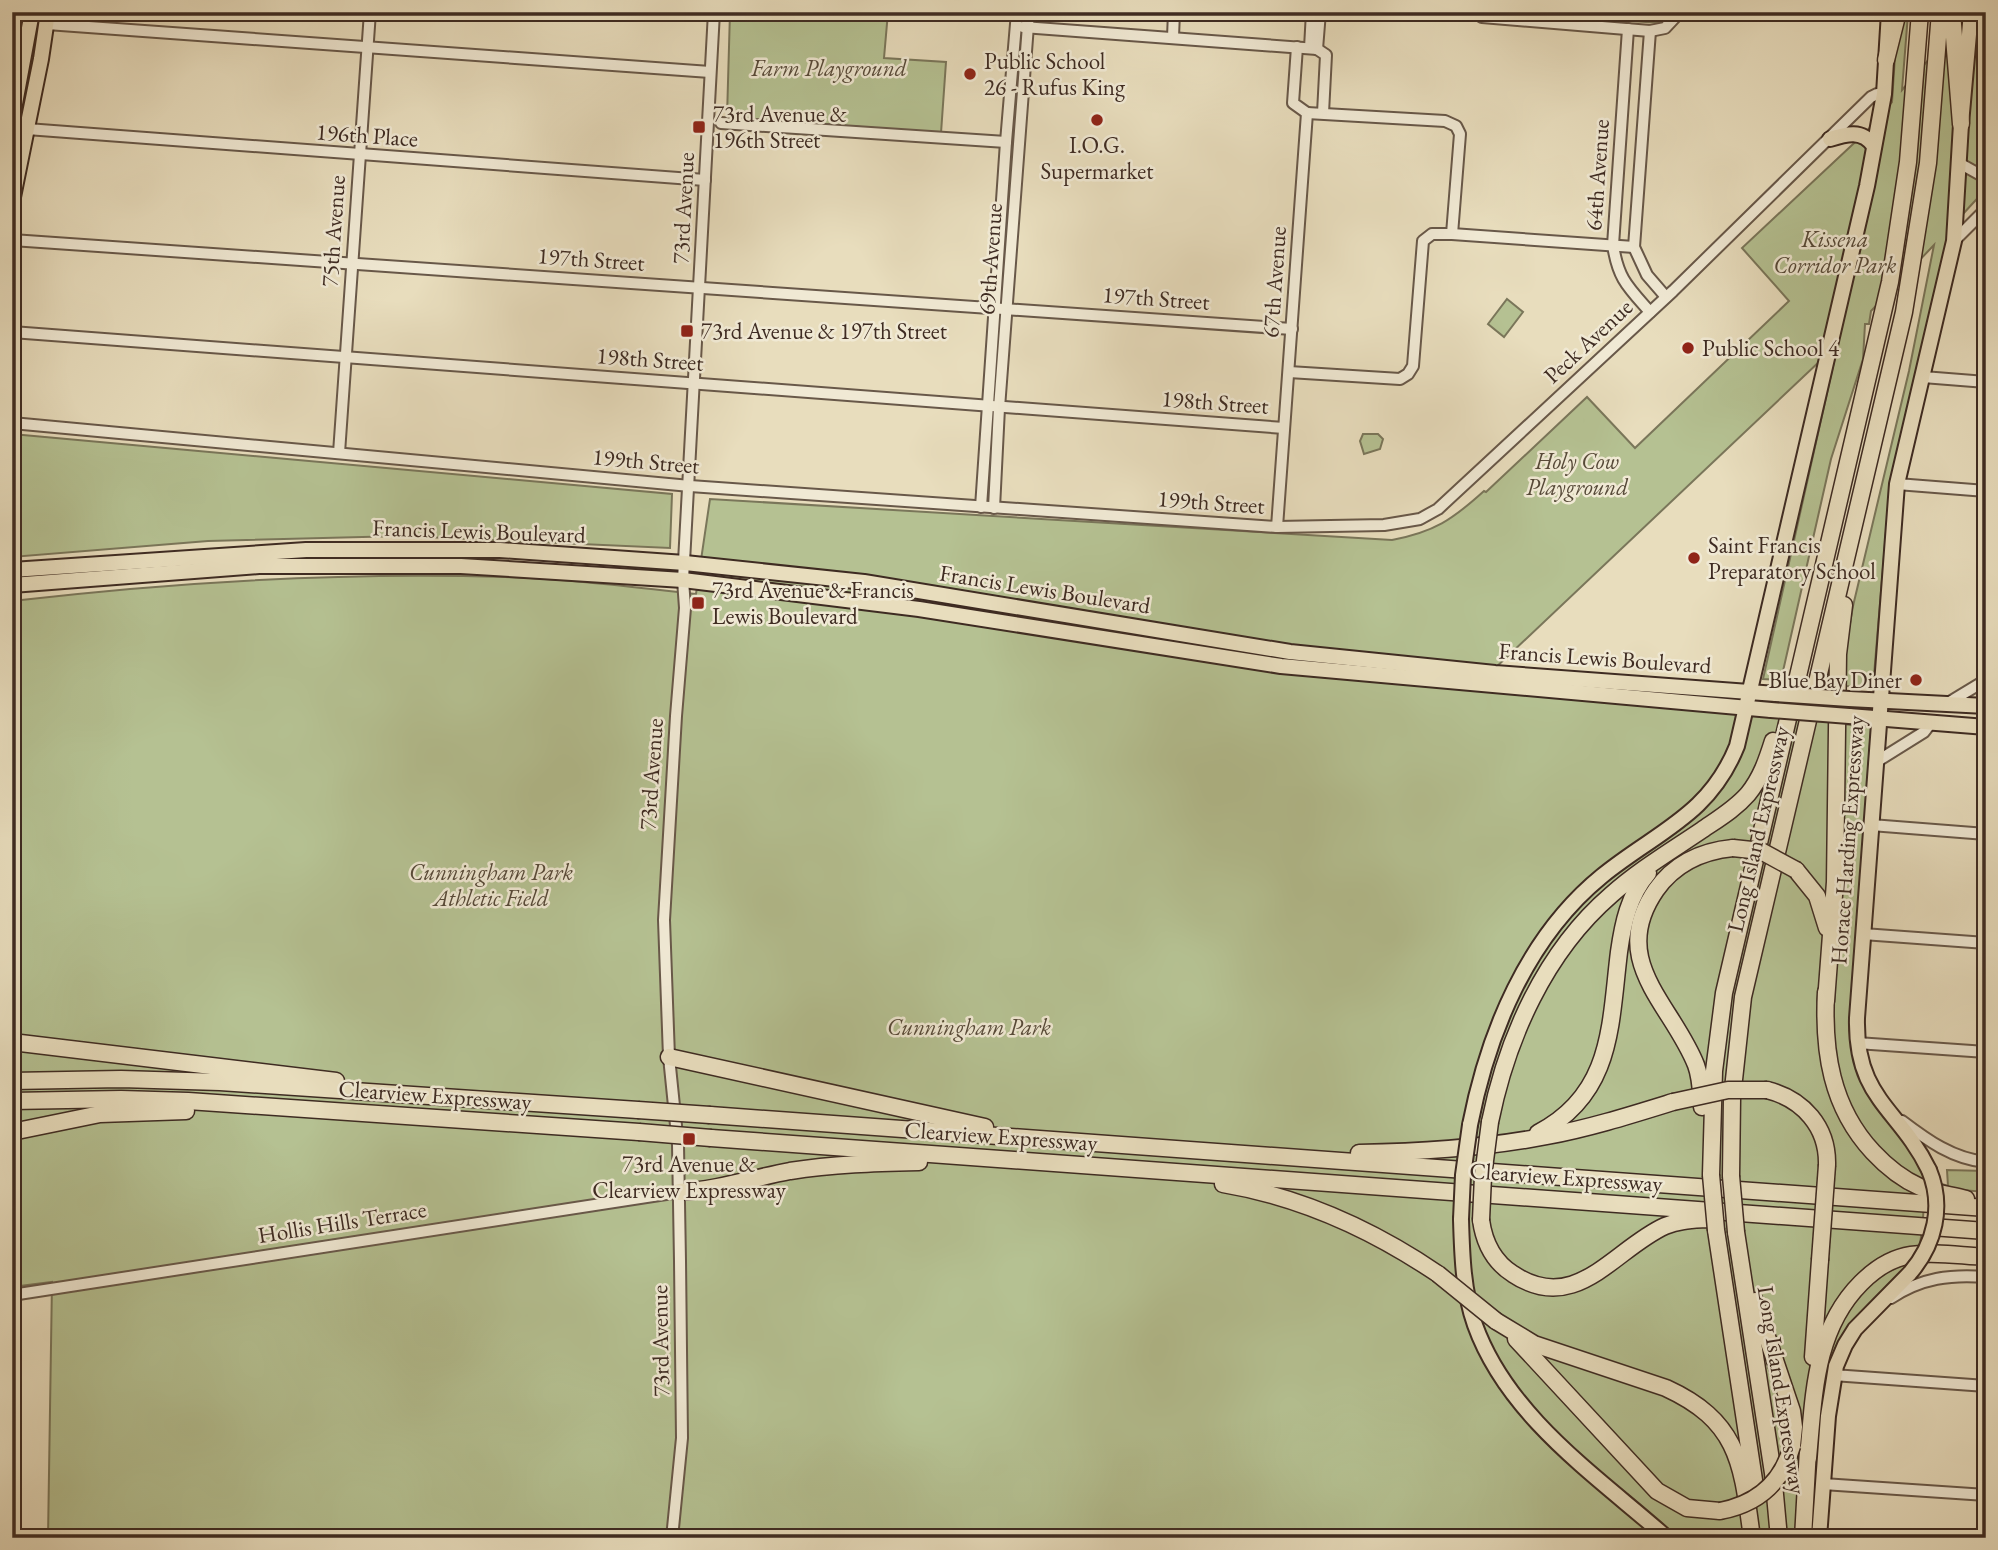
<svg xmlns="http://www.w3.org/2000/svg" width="1998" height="1550" viewBox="0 0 1998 1550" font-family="'EB Garamond',serif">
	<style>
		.green { fill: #b5c192; stroke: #7a765a; stroke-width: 2 }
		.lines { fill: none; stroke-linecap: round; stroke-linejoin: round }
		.minor-casing { stroke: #685849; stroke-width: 14 }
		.major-casing { stroke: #3e2b22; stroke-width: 18 }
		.highway-casing { stroke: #3e2b22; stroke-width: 19 }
		.minor { stroke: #f0e9d4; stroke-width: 10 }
		.major { stroke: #e8ddbd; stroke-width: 14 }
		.highway { stroke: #e8ddbd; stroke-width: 16 }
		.major-bridge-casing { stroke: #3e2b22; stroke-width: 18; stroke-linecap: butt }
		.highway-bridge-casing { stroke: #3e2b22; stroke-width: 19; stroke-linecap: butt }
		.major-bridge { stroke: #e8ddbd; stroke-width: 14 }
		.highway-bridge { stroke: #e8ddbd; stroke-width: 16 }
		.poi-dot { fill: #8f2418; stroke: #f0e9d4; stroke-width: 2.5 }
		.labels { text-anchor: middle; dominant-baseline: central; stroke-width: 5; stroke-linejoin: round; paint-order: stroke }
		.poi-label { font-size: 23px; fill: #3e2b22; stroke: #f0e9d4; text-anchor: start }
		.park-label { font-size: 23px; font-style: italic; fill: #564938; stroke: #f0e9d4 }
		.street-label { font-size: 23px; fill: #3e2b22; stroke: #f0e9d4 }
	</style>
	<rect width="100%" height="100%" fill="#e8ddbd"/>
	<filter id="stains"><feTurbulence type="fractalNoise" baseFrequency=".00286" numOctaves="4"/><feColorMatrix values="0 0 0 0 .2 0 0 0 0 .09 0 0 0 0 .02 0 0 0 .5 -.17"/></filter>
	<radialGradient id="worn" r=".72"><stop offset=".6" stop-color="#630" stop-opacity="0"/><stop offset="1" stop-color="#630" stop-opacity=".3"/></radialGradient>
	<g class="green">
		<polygon points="730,12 888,12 884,58 946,62 941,133 727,117"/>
		<polygon points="1488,12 1673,12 1671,18 1661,23"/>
		<path d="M1904,12L1908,14L1902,90L1959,25L1957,12H1986V189L1950,228L1890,484L1873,687L1845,686L1844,658L1853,606L1909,371L1934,245L1871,311L1869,324H1865L1863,359L1831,459L1781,680L1763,679L1838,344L1473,689L1815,721L1830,671L1833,681V723L1871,727L1851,1038L1913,1148L1926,1179L1948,1186L1947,1170L1986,1171V1192L1949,1189L1925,1194C1923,1211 1923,1232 1919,1248C1915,1266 1884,1288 1872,1301C1848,1324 1833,1348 1825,1380L1812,1538H48L52,1282L12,1287V601C175,582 341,572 505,577C569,579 632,587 696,594L710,499L1392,540C1434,532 1452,520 1484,491L1486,492L1587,397L1635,448L1789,301L1742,248L1867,131L1892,102L1896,41Z"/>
		<polygon points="1507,299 1523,312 1504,337 1488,324"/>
		<polygon points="12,434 672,494 670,548 402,536 208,541 12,557"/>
		<polygon points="1363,434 1378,434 1383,439 1380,449 1364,454 1360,441"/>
	</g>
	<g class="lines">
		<g class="minor-casing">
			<g id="minor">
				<polyline points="1476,12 1482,17 1650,31 1665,28 1680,12"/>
				<polyline points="47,24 710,72"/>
				<polyline points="1023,27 1317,49"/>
				<path d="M1628,29L1613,245C1618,279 1628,287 1650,312"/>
				<polyline points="1650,31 1634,247 1647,275 1666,297"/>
				<polyline points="1173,37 1174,12"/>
				<polyline points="1297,47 1293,103 1307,113"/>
				<polyline points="1310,48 1312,12"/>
				<polyline points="1317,49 1326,55 1323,113"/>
				<polyline points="1317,49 1320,12"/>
				<polyline points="1307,113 1445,121 1456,126 1460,134 1452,234"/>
				<polyline points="721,123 1006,142"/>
				<polyline points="27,129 705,180"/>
				<polyline points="1959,163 1986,178"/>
				<polyline points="12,240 1292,329"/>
				<polyline points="1954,241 1986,209"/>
				<polyline points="12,332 1284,428"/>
				<polyline points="1289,372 1400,379 1408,374 1413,366 1423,241 1432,234 1452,234 1634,247"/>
				<polyline points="1923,377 1986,382"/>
				<polyline points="12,423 690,486 1277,527 1384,525 1420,519 1438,509 1673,291 1871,97 1877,94 1884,94"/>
				<polyline points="339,453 370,12"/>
				<polyline points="1897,484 1986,491"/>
				<polyline points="981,507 1006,142 1017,12"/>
				<polyline points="994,508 999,408 1029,12"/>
				<polyline points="1277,527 1307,113"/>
				<polyline points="1948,703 1986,680"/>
				<polyline points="1876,762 1924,732 1931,723"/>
				<polyline points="1871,825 1986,834"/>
				<polyline points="1863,934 1986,943"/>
				<polyline points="1857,1043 1986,1052"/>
				<path d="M1902,1121C1927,1140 1953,1159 1986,1162"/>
				<polyline points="12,1295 679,1192"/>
				<path d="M1891,1298C1921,1278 1951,1274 1986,1277"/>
				<polyline points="1833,1375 1986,1386"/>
				<polyline points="1823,1484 1986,1495"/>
				<polyline points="672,1538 682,1438 680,1261 678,1145 669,1057 664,920 676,716 685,608 683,580 714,12"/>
			</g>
		</g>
		<g class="major-casing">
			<g id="major">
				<polyline points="12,120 32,12"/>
				<path d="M1830,139C1846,134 1862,129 1874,146"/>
				<polyline points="12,202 41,59 48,12"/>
				<polyline points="12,570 306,550 500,550 685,563 864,582 1290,652 1495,673 1776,694"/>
				<polyline points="12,585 259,566 461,566 683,580 919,609 1281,666 1771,710"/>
				<polyline points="1849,699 1986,706"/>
				<polyline points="1849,716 1986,727"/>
				<path d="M1470,1125C1488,1033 1527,937 1602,876C1656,832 1709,816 1737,746L1867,186L1884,94L1889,12"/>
				<path d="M1929,1170C1899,1108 1855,1099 1857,1018L1897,484L1954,241L1961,124L1971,12"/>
				<path d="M1461,1219C1462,1255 1463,1291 1475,1325C1508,1417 1597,1476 1667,1538"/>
				<polyline points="1819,1538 1828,1416 1836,1366 1845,1345 1855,1329 1910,1273"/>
			</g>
		</g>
		<g class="highway-casing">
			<g id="highway">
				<polyline points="1952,12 1961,124"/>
				<polyline points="1886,60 1898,12"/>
				<polyline points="1796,870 1817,896 1827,928"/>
				<path d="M1826,992C1823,1051 1831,1107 1873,1152C1886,1166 1902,1179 1920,1187C1934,1193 1951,1195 1966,1199"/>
				<polyline points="1826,1001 1835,882 1838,654 1844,605"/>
				<polyline points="12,1042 336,1081"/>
				<polyline points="669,1057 985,1127"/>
				<polyline points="12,1081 121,1079 220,1082 638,1110"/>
				<path d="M1767,1090C1803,1099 1828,1127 1827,1165"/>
				<polyline points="12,1101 121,1099 188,1101 639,1132"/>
				<path d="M1702,1107C1701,1092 1701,1078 1696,1065C1672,1004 1607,961 1656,890C1675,863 1702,851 1733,848"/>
				<polyline points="710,1115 1986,1208"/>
				<path d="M1490,1122C1507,1038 1545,952 1611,895C1639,870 1671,851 1702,830C1718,819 1735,809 1748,794C1761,778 1767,760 1773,741"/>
				<polyline points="12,1132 100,1114 186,1111"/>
				<path d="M1538,1133C1613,1094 1610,1025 1619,952C1623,923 1629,895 1648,873"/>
				<polyline points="711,1138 1986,1231"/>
				<path d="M1359,1153C1422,1152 1485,1148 1547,1136C1590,1128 1631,1115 1673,1102"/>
				<polyline points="1711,1175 1714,1071 1724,993 1890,282 1908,162 1920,12"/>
				<polyline points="1731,1176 1732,1098 1743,997 1904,312 1928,163 1940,12"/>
				<path d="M1223,1184C1301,1197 1373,1230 1438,1274"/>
				<path d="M679,1192C717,1190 753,1178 790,1171C833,1164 876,1163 919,1162"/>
				<path d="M1481,1220C1484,1242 1494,1262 1513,1274C1576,1316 1614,1249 1665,1226C1679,1220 1693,1220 1708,1219"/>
				<polyline points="1716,1230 1754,1480"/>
				<polyline points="1736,1232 1773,1473 1779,1538"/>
				<polyline points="1755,1301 1792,1411 1794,1427 1792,1446"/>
				<path d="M1496,1321L1534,1344L1666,1388C1740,1422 1742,1465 1752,1538"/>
				<polyline points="1516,1339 1657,1491 1687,1508 1720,1511"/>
				<polyline points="1813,1357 1820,1260"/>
				<path d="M1808,1458C1814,1396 1814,1330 1861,1283C1875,1269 1891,1258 1911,1255C1935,1251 1961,1256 1986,1257"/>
				<polyline points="1803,1538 1808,1449"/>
			</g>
		</g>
		<use href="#minor" class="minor"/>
		<use href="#major" class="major"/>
		<use href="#highway" class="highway"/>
		<g class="major-bridge-casing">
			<g id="major-bridge">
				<polyline points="1776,694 1849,699"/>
				<polyline points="1771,710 1849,716"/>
				<polyline points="1461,1219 1463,1175 1470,1125"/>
				<path d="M1910,1273C1935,1244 1944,1206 1929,1170"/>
			</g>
		</g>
		<g class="highway-bridge-casing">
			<g id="highway-bridge">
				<polyline points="1733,848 1761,851 1796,870"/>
				<polyline points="1673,1102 1728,1090 1767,1090"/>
				<polyline points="638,1110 710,1115"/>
				<polyline points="639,1132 711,1138"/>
				<polyline points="1711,1175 1716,1230"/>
				<polyline points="1731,1176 1736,1232"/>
				<polyline points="1481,1220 1483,1176 1490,1122"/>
				<polyline points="1820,1260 1827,1165"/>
				<polyline points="1438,1274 1496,1321"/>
				<path d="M1720,1511C1757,1504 1782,1483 1792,1446"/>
			</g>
		</g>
		<use href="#major-bridge" class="major-bridge"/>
		<use href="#highway-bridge" class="highway-bridge"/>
	</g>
	<g class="poi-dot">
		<circle cx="970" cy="74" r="7"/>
		<circle cx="1097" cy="120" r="7"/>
		<rect x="692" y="120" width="14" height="14" rx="3.5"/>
		<rect x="680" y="324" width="14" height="14" rx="3.5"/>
		<circle cx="1688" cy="348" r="7"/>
		<circle cx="1694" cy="558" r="7"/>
		<rect x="691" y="596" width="14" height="14" rx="3.5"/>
		<circle cx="1916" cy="680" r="7"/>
		<rect x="682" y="1132" width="14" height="14" rx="3.5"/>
	</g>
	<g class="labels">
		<g class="poi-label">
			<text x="984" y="61">Public School<tspan x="984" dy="26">26 - Rufus King</tspan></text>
			<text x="713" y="114">73rd Avenue &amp;<tspan x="713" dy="26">196th Street</tspan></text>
			<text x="1097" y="145" text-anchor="middle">I.O.G.<tspan x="1097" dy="26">Supermarket</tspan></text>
			<text x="701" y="331">73rd Avenue &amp; 197th Street</text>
			<text x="1702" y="348">Public School 4</text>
			<text x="1708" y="545">Saint Francis<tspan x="1708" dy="26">Preparatory School</tspan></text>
			<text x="712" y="590">73rd Avenue &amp; Francis<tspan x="712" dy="26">Lewis Boulevard</tspan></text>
			<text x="1902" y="680" text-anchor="end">Blue Bay Diner</text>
			<text x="689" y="1164" text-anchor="middle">73rd Avenue &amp;<tspan x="689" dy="26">Clearview Expressway</tspan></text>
		</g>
		<g class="park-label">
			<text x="829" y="68">Farm Playground</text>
			<text x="1835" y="239">Kissena<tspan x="1835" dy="26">Corridor Park</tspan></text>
			<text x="1577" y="461">Holy Cow<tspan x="1577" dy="26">Playground</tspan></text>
			<text x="491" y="872">Cunningham Park<tspan x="491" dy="26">Athletic Field</tspan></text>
			<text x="969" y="1027">Cunningham Park</text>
		</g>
		<g class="street-label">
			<text transform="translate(367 135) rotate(4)">196th Place</text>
			<text transform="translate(1597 175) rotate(-86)">64th Avenue</text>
			<text transform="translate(683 208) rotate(-87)">73rd Avenue</text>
			<text transform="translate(333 231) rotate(-86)">75th Avenue</text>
			<text transform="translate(591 259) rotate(4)">197th Street</text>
			<text transform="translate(990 259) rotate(-86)">69th Avenue</text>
			<text transform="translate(1274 282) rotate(-86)">67th Avenue</text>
			<text transform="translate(1156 298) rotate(4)">197th Street</text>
			<text transform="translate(1588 341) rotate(-43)">Peck Avenue</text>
			<text transform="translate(650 359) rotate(4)">198th Street</text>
			<text transform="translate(1215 402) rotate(4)">198th Street</text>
			<text transform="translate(646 461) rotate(5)">199th Street</text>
			<text transform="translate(1211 502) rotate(4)">199th Street</text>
			<text transform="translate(479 531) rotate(2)">Francis Lewis Boulevard</text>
			<text transform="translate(1045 589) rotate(9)">Francis Lewis Boulevard</text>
			<text transform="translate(1605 658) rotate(4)">Francis Lewis Boulevard</text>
			<text transform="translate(651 774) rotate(-86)">73rd Avenue</text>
			<text transform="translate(1758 829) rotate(-77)">Long Island Expressway</text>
			<text transform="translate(1847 840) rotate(-86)">Horace Harding Expressway</text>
			<text transform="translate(435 1095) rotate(4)">Clearview Expressway</text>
			<text transform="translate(1001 1136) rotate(4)">Clearview Expressway</text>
			<text transform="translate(1566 1177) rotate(4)">Clearview Expressway</text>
			<text transform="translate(342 1222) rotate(-9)">Hollis Hills Terrace</text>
			<text transform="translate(660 1341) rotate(-91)">73rd Avenue</text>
			<text transform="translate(1782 1390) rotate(81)">Long Island Expressway</text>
		</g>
	</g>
	<rect width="1998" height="1550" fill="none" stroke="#e8ddbd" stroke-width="42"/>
	<rect x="14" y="14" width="1970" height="1522" fill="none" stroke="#3e2b22" stroke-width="3.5"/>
	<rect x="21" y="21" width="1956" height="1508" fill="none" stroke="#3e2b22" stroke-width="2"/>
	<rect width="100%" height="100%" filter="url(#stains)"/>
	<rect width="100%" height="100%" fill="url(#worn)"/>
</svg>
